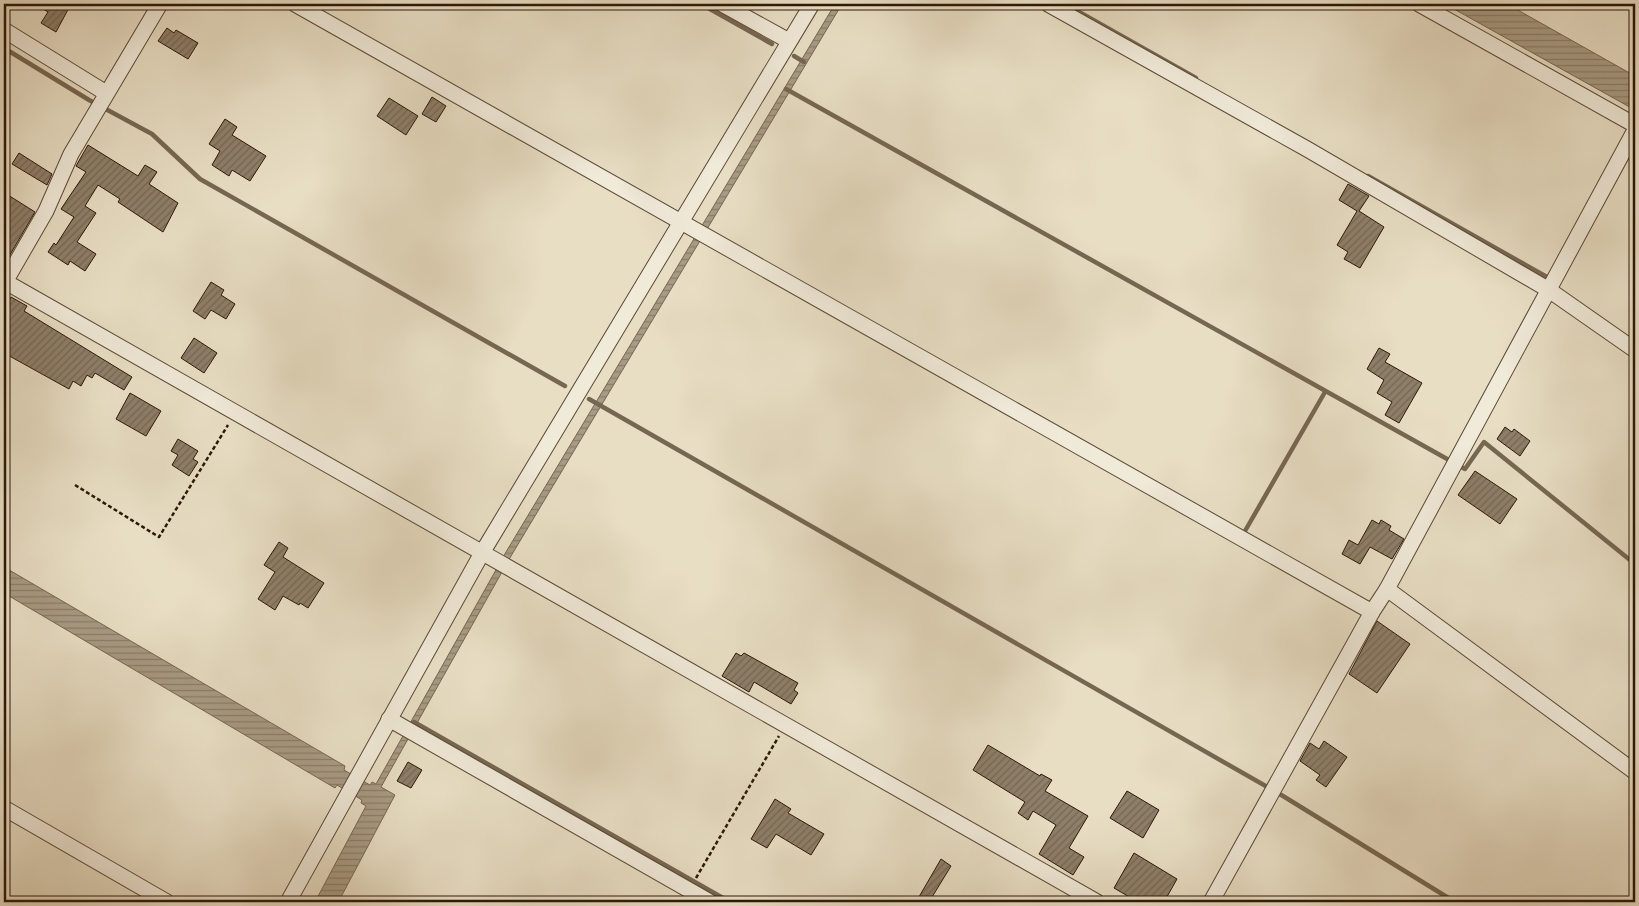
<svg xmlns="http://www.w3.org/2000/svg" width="1639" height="906" viewBox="0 0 1639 906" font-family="'Sorts Mill Goudy',serif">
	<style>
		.water { fill: url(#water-rules); stroke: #766752 }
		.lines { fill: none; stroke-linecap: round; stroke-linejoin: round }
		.stream { stroke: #766752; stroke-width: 4.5 }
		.building { fill: url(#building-hatch); stroke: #2c1807 }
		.minor-casing { stroke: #5b4a36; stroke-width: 17 }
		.path { stroke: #2c1807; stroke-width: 2.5; stroke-dasharray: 4 2.5; stroke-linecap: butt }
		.minor { stroke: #f0ead9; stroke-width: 15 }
	</style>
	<defs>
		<pattern id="water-rules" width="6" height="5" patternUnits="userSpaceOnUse" patternTransform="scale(1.25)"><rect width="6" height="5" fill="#a89b84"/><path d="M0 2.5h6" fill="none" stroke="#897d6a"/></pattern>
		<pattern id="building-hatch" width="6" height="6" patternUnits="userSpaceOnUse" patternTransform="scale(1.25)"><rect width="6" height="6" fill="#8e7f69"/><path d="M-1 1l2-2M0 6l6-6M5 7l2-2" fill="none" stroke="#746754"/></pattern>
	</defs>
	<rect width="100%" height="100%" fill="#e8dec4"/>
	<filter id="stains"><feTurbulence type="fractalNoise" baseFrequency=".004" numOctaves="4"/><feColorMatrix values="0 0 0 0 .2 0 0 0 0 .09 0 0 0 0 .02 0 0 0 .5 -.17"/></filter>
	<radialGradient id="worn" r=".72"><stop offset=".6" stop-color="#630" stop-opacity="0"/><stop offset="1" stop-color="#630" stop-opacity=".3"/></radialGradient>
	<g class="water">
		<polygon points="835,4 842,4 511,556 381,787 395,795 341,897 350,902 315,902 366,806 361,803 362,800 337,785 335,788 4,593 4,567 345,766 344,770 370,785 372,782 376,784 506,552"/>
		<polygon points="1445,4 1507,4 1635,76 1635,110"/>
	</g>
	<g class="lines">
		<g class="stream">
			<polyline points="701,4 772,44"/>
			<polyline points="1065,4 1196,78"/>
			<polyline points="4,48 89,100 152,134 200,179 565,386"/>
			<polyline points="794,56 804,62"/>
			<polyline points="786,89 1465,469 1484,442 1635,564"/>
			<polyline points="1368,176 1547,277"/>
			<polyline points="589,399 1283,796 1455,902"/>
			<polyline points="1245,531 1325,392"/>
			<polyline points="414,722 730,902"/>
		</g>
	</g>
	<g class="building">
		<polygon points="35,4 71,4 56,32 41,23 48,12"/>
		<polygon points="167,28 174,33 176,30 198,43 188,59 158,41"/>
		<polygon points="432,97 446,106 436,122 422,114"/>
		<polygon points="389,98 418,116 406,135 377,116"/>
		<polygon points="225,119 237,127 232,135 266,156 250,181 232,170 229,176 212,165 220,151 209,144"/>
		<polygon points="88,145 138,176 145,165 157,172 149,184 178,203 163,232 118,202 120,199 98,185 85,206 96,213 77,242 96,254 85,271 70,261 68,265 48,252 54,243 56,245 74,217 61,209 86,172 76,166"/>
		<polygon points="19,153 52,174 47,185 12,164"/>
		<polygon points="1348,184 1369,196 1359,211 1384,227 1360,268 1344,259 1348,252 1337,245 1357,211 1339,200"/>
		<polygon points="8,195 35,212 4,265 4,201"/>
		<polygon points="211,282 224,290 221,295 235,304 226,319 211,310 205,319 193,311"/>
		<polygon points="4,296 10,299 11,297 27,306 24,311 132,377 124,390 95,373 92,378 87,375 81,386 73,381 69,389 4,353"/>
		<polygon points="194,338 217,353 204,373 181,358"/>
		<polygon points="1379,348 1390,354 1385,362 1422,383 1399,423 1385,415 1392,402 1377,393 1384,380 1367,369"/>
		<polygon points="130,393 161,411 146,436 116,419"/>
		<polygon points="1505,427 1512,432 1514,429 1530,441 1520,456 1497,439"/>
		<polygon points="178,439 198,451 193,459 198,462 189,476 172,465 178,455 171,451"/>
		<polygon points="1475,471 1517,499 1500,524 1458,495"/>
		<polygon points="1372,520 1379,524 1381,520 1391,526 1389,530 1404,539 1392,559 1370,547 1360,564 1342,554 1349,540 1358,545"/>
		<polygon points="279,542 288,548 283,557 324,583 308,608 300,603 299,605 283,596 275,610 258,599 275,572 264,565"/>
		<polygon points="1377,621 1410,644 1377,693 1349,674"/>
		<polygon points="736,653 741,656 744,653 798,683 794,690 798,693 791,704 754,682 749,692 722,676"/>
		<polygon points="1324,741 1347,757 1326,787 1316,780 1320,775 1300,761 1310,743 1319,749"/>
		<polygon points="988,745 1040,776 1041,774 1052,780 1045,791 1088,816 1069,848 1084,857 1073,875 1039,854 1056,825 1033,811 1028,820 1018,813 1025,802 973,770"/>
		<polygon points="408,762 422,770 411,788 397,781"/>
		<polygon points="1127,791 1159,810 1143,838 1110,818"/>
		<polygon points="775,799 791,809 788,813 824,834 811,855 776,834 767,848 751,839"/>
		<polygon points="1134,853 1177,879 1164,902 1138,902 1114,888"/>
		<polygon points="941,859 951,866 929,902 916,902"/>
	</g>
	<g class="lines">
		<g class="minor-casing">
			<g id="minor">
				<polyline points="295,4 1372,612"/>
				<polyline points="722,4 789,41"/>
				<polyline points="1048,4 1307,149 1549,290 1635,350"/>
				<polyline points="1419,4 1635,125"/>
				<polyline points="4,30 106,93"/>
				<polyline points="4,281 1097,902"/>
				<polyline points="5,282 46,211 71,154 160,4"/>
				<polyline points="1387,589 1635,772"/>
				<polyline points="389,719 710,902"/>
				<polyline points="4,808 167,902"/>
				<polyline points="288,902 482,553 812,4"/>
				<polyline points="1211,902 1372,612 1387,589 1635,130"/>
			</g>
		</g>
		<g class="path">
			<polyline points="75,485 159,537 228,425"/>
			<polyline points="696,878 779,736"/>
		</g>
		<use href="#minor" class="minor"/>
	</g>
	<rect width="1639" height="906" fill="none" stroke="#e8dec4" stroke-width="20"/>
	<rect x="5" y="5" width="1629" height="896" fill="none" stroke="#2c1807" stroke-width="2.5"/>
	<rect x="10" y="10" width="1619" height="886" fill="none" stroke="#2c1807"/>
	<rect width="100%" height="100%" filter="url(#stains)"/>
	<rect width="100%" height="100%" fill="url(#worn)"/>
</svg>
